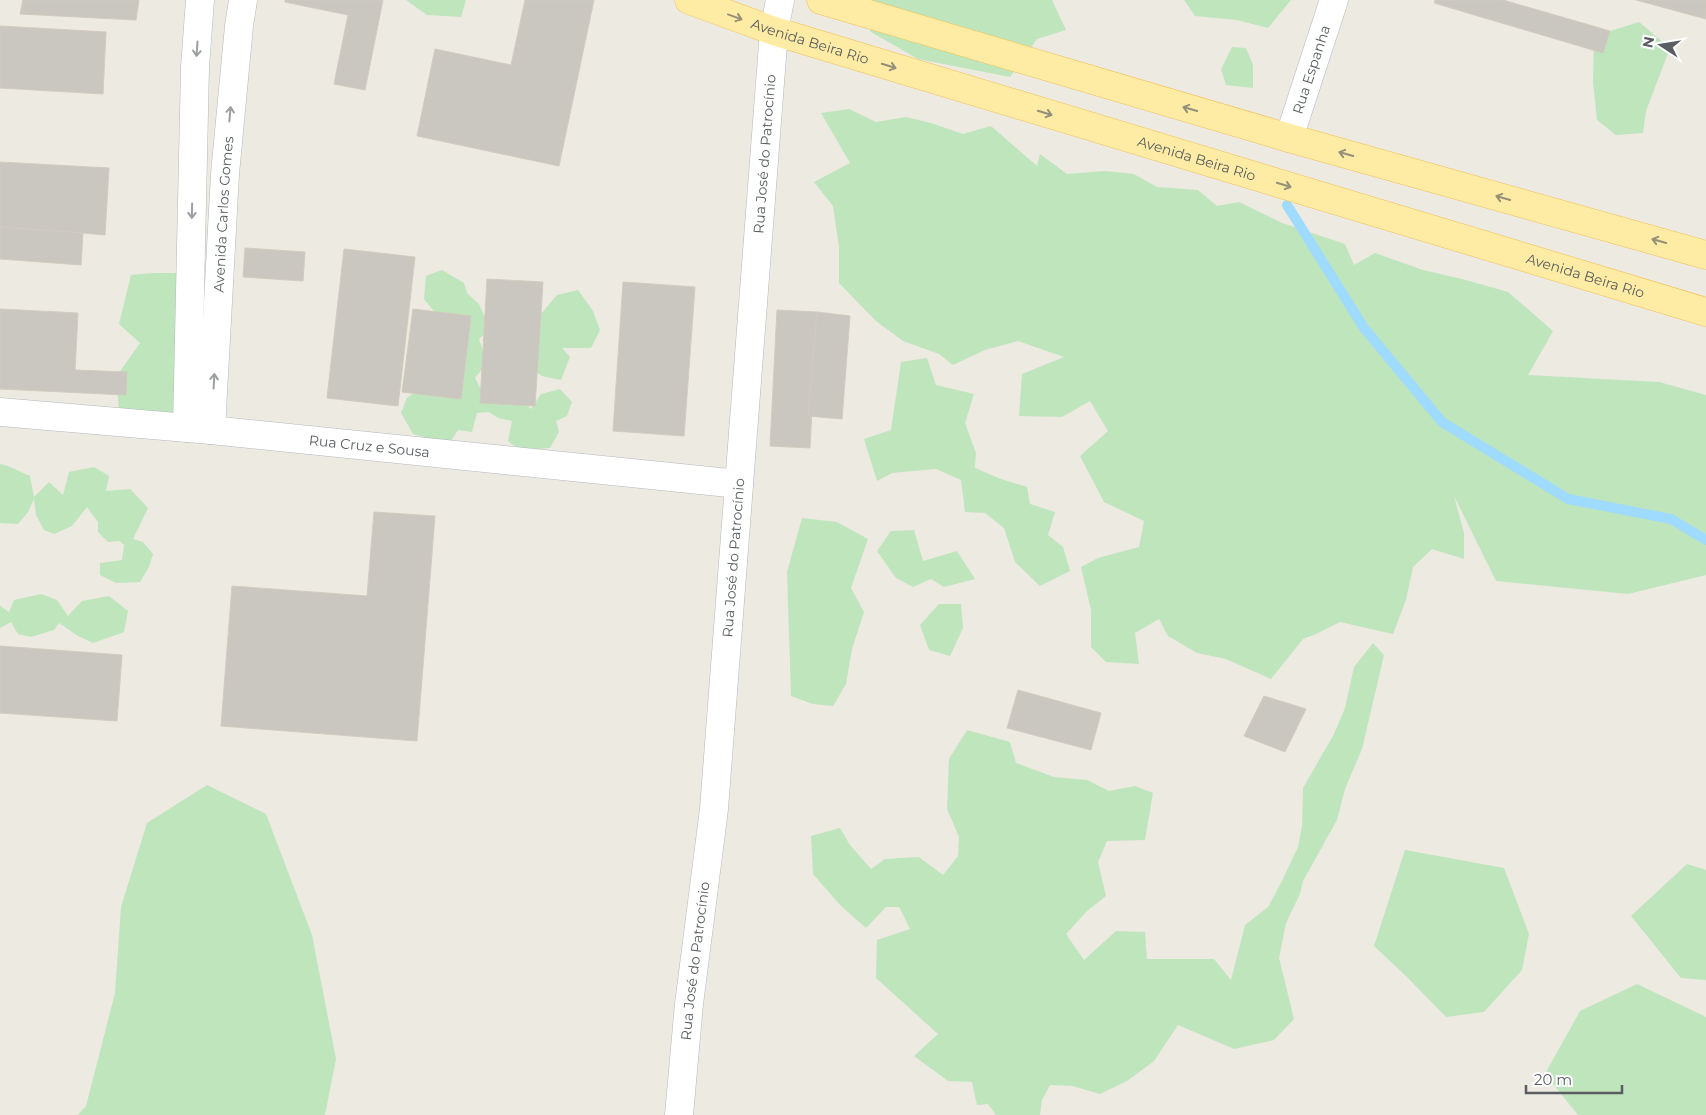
<svg xmlns="http://www.w3.org/2000/svg" width="1706" height="1115" viewBox="0 0 1706 1115" font-family="Montserrat,sans-serif">
	<style>
		.green { fill: #bfe5bd }
		.lines { fill: none; stroke-linecap: round; stroke-linejoin: round }
		.stream { stroke: #9fdaff; stroke-width: 10 }
		.building { fill: #cac6c0; stroke: #d2cbbf }
		.minor-casing { stroke: #b4b8bc; stroke-width: 29 }
		.major-casing { stroke: #f3be54; stroke-width: 29 }
		.minor { stroke: #fff; stroke-width: 28 }
		.major { stroke: #ffeca4; stroke-width: 28 }
		.oneway { stroke: #949079 }
		.oneway2 { stroke: #9c9ea1 }
		.labels { text-anchor: middle; dominant-baseline: central; stroke-width: 4.5; stroke-linejoin: round; paint-order: stroke }
		.street-label { font-size: 14px; fill: #5a5e62; stroke: #fff }
	</style>
	<rect width="100%" height="100%" fill="#edeae1"/>
	<g class="green">
		<polygon points="406,0 466,0 461,17 427,15"/>
		<polygon points="858,0 1052,0 1066,30 1037,39 1010,77 918,59 871,32"/>
		<polygon points="1184,0 1291,0 1268,28 1237,20 1195,16"/>
		<polygon points="1639,22 1670,48 1646,111 1643,133 1616,135 1597,120 1593,82 1594,36"/>
		<polygon points="1232,47 1246,48 1253,65 1253,88 1226,85 1221,69"/>
		<polygon points="849,109 876,122 906,117 931,123 963,134 991,126 1037,166 1040,154 1067,174 1105,171 1134,174 1157,187 1198,190 1217,206 1239,202 1282,223 1345,244 1354,265 1375,253 1423,270 1466,280 1508,292 1553,331 1528,375 1659,382 1706,395 1706,575 1628,594 1496,581 1454,496 1464,533 1464,559 1432,549 1413,567 1406,600 1393,634 1340,622 1316,634 1303,639 1271,679 1226,659 1197,653 1168,636 1159,619 1135,633 1139,664 1106,662 1091,647 1091,610 1081,567 1098,558 1139,547 1144,521 1104,502 1080,456 1108,431 1090,401 1062,417 1019,416 1022,374 1064,357 1018,341 985,350 953,365 939,354 903,341 876,321 839,283 839,247 833,206 814,182 850,163 821,113"/>
		<path d="M442,270L464,283L467,293L479,304L490,329L479,339L487,363L475,378L488,403L520,399L531,409L541,394L560,389L572,402L567,416L556,421L559,432L550,448C536,449 519,452 508,441L512,421L498,418L489,412L477,413L472,432L458,430L449,444L413,434L401,413L407,398L423,387L461,399L442,321L424,299L426,276Z"/>
		<polygon points="153,273 179,273 178,413 159,425 119,411 116,377 140,343 119,324 131,275"/>
		<polygon points="578,290 593,311 600,330 591,348 562,348 570,357 561,380 542,376 528,367 539,349 536,332 541,314 557,295"/>
		<polygon points="927,358 936,385 974,394 965,423 976,453 975,468 1001,479 1027,487 1030,504 1055,512 1048,535 1063,547 1070,571 1040,586 1015,562 1004,528 985,513 965,512 961,480 936,469 892,473 877,481 864,439 891,430 901,362"/>
		<polygon points="0,464 8,466 30,476 34,497 49,482 63,495 69,472 94,467 109,476 106,491 130,489 148,508 133,539 143,542 153,554 149,567 140,582 116,583 100,575 100,563 122,560 124,545 119,541 108,542 98,532 98,522 87,507 72,526 54,534 44,530 36,515 34,499 28,512 18,524 0,523"/>
		<polygon points="802,518 837,522 868,539 851,588 864,612 852,649 846,684 833,706 813,704 791,696 787,572"/>
		<polygon points="914,530 923,561 957,551 975,579 944,587 931,579 913,587 896,578 877,551 891,531"/>
		<polygon points="41,594 57,600 68,616 82,601 109,596 128,611 124,632 93,643 78,636 59,623 54,630 31,637 18,634 11,622 0,628 0,606 9,612 14,600"/>
		<polygon points="939,604 961,604 963,628 950,656 929,650 920,625"/>
		<polygon points="1373,643 1384,655 1362,749 1345,789 1337,820 1303,881 1300,894 1286,923 1279,958 1294,1019 1274,1040 1234,1049 1178,1025 1154,1061 1127,1081 1100,1094 1073,1086 1050,1085 1042,1100 1040,1115 996,1115 988,1104 977,1105 972,1082 948,1081 914,1056 938,1034 876,978 877,940 910,929 899,907 886,907 866,928 840,905 813,874 811,836 840,828 850,845 871,869 885,859 919,857 943,875 958,856 959,837 947,809 949,759 967,730 1010,742 1016,763 1054,777 1087,780 1109,791 1135,786 1153,793 1145,840 1107,841 1098,862 1106,896 1087,911 1066,934 1084,960 1116,931 1145,932 1147,959 1214,959 1231,980 1245,925 1268,907 1280,885 1298,847 1302,826 1303,788 1334,734 1345,708 1354,667"/>
		<polygon points="207,785 266,814 312,935 336,1059 325,1115 78,1115 86,1106 115,993 121,907 147,823"/>
		<polygon points="1405,850 1504,868 1529,934 1522,970 1484,1012 1446,1017 1407,977 1374,946"/>
		<polygon points="1687,864 1706,870 1706,980 1681,978 1631,916"/>
		<polygon points="1637,984 1706,1017 1706,1115 1578,1115 1545,1074 1580,1011"/>
	</g>
	<g class="lines">
		<polyline class="stream" points="1287,205 1364,328 1442,422 1568,499 1671,519 1706,540"/>
	</g>
	<g class="building">
		<polygon points="23,0 139,0 136,20 20,14"/>
		<polygon points="285,0 383,0 365,90 334,84 348,15 285,2"/>
		<polygon points="525,0 594,0 559,166 417,136 435,49 511,65"/>
		<polygon points="1435,0 1503,0 1610,31 1603,53 1434,3"/>
		<polygon points="1636,0 1706,0 1706,19"/>
		<polygon points="0,26 106,32 103,94 0,88"/>
		<polygon points="0,162 109,168 105,235 83,233 0,230"/>
		<polygon points="0,227 83,233 81,265 0,259"/>
		<polygon points="245,248 305,252 303,281 243,277"/>
		<polygon points="344,249 415,257 398,406 327,398"/>
		<polygon points="487,279 543,282 535,406 480,403"/>
		<polygon points="623,282 695,287 684,436 613,431"/>
		<polygon points="0,309 78,313 75,370 127,372 126,395 0,389"/>
		<polygon points="413,309 471,316 461,399 402,392"/>
		<polygon points="777,310 817,312 810,448 770,446"/>
		<polygon points="817,312 850,316 842,419 808,416"/>
		<polygon points="374,512 435,516 417,741 221,726 232,586 367,596"/>
		<polygon points="0,646 122,655 117,721 0,713"/>
		<polygon points="1018,690 1101,713 1091,750 1007,728"/>
		<polygon points="1264,696 1306,709 1285,752 1244,736"/>
	</g>
	<g class="lines">
		<g class="minor-casing">
			<g id="minor">
				<path id="s1" d="M1289,138L1334,0"/>
				<path id="s2" d="M0,412L211,430L739,484"/>
				<polyline points="187,428 195,67 200,0"/>
				<path id="s3" d="M211,430L225,174L239,26L243,0"/>
				<path id="s4" d="M679,1115L689,1004L714,809L774,31L780,0"/>
			</g>
		</g>
		<g class="major-casing">
			<g id="major">
				<path id="s5" d="M689,0L774,31L1706,312"/>
				<polyline points="821,0 1289,138 1706,255"/>
			</g>
		</g>
		<use href="#minor" class="minor"/>
		<use href="#major" class="major"/>
	</g>
	<defs><path id="oneway-shaft" d="M-6 0H5M1.5-3L5.5 0L1.5 3" fill="none" stroke-width="1.6" stroke-linecap="round" stroke-linejoin="round" transform="scale(1.25)"/></defs>
	<g class="oneway">
		<use href="#oneway-shaft" transform="translate(735 17) rotate(20)"/>
		<use href="#oneway-shaft" transform="translate(889 66) rotate(17)"/>
		<use href="#oneway-shaft" transform="translate(1190 109) rotate(-164)"/>
		<use href="#oneway-shaft" transform="translate(1045 113) rotate(17)"/>
		<use href="#oneway-shaft" transform="translate(1346 154) rotate(-164)"/>
		<use href="#oneway-shaft" transform="translate(1284 185) rotate(17)"/>
		<use href="#oneway-shaft" transform="translate(1503 198) rotate(-164)"/>
		<use href="#oneway-shaft" transform="translate(1659 241) rotate(-164)"/>
	</g>
	<g class="oneway2">
		<use href="#oneway-shaft" transform="translate(197 49) rotate(94)"/>
		<use href="#oneway-shaft" transform="translate(230 114) rotate(-85)"/>
		<use href="#oneway-shaft" transform="translate(192 211) rotate(91)"/>
		<use href="#oneway-shaft" transform="translate(214 381) rotate(-87)"/>
	</g>
	<g class="labels">
		<g class="street-label">
			<text stroke="none"><textPath href="#s5" startOffset="128">Avenida Beira Rio</textPath></text>
			<text stroke="none"><textPath href="#s1" startOffset="72">Rua Espanha</textPath></text>
			<text stroke="none"><textPath href="#s4" startOffset="965">Rua José do Patrocínio</textPath></text>
			<text stroke="none"><textPath href="#s5" startOffset="532">Avenida Beira Rio</textPath></text>
			<text stroke="none"><textPath href="#s3" startOffset="216">Avenida Carlos Gomes</textPath></text>
			<text stroke="none"><textPath href="#s5" startOffset="938">Avenida Beira Rio</textPath></text>
			<text stroke="none"><textPath href="#s2" startOffset="371">Rua Cruz e Sousa</textPath></text>
			<text stroke="none"><textPath href="#s4" startOffset="560">Rua José do Patrocínio</textPath></text>
			<text stroke="none"><textPath href="#s4" startOffset="155">Rua José do Patrocínio</textPath></text>
		</g>
	</g>
	<g transform="translate(1661 45) rotate(282)" stroke="#ffffff" stroke-width="4" paint-order="stroke">
	<path d="M0-4L9 19L0 12L-9 19Z" fill="#5a5e62"/>
	<text y="-8" font-size="14" font-weight="bold" text-anchor="middle" fill="#5a5e62">N</text>
	</g>
	<path d="M1526 1085v8h96v-8" fill="none" stroke="#5a5e62" stroke-width="2.5"/>
	<text x="1534" y="1085" font-size="15" fill="#5a5e62" stroke="#ffffff" stroke-width="4" paint-order="stroke">20 m</text>
</svg>
